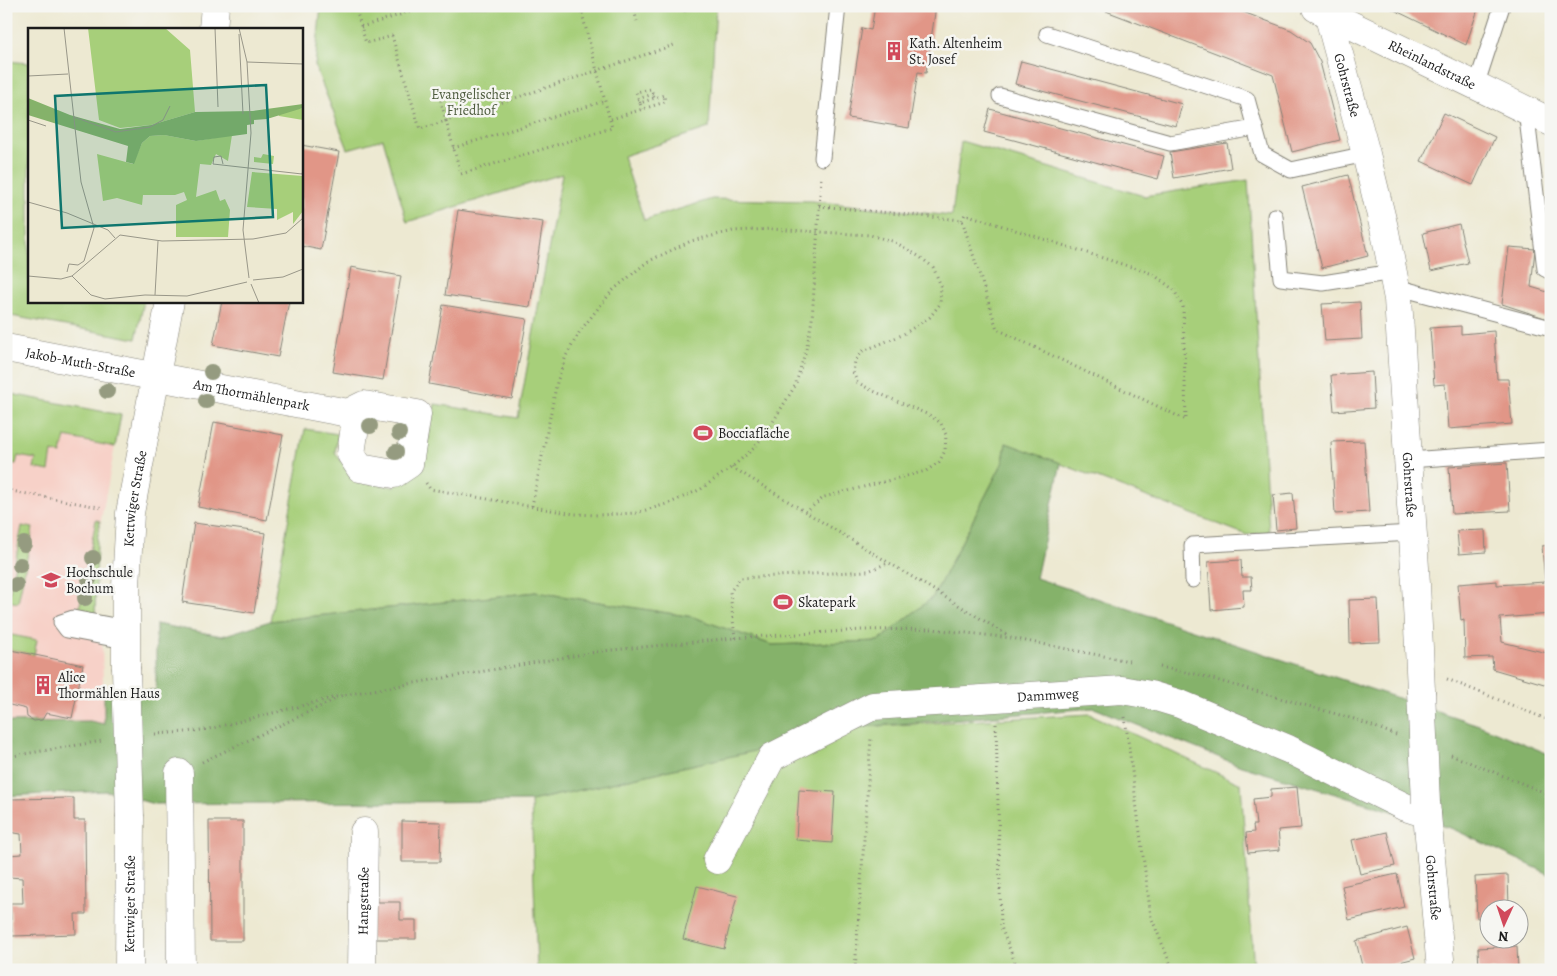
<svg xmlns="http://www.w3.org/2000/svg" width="1557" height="976" viewBox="0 0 1557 976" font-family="Alegreya,serif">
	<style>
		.built { fill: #f7d1c8 }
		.green { fill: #a7cf7a; stroke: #62764b }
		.forest { fill: #85b26a; stroke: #506743 }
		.building { fill: #e19687 }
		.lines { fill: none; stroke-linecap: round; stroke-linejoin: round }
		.service-casing { stroke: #848277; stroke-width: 17 }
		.minor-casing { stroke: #848277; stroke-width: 29 }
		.path { stroke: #848277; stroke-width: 3; stroke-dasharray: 1 4; stroke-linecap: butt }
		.service { stroke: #fff; stroke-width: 15 }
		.minor { stroke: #fff; stroke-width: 28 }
		.minor-bridge-casing { stroke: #848277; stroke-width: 29; stroke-linecap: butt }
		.minor-bridge { stroke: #fff; stroke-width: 28 }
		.tree { fill: #959b80 }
		.labels { text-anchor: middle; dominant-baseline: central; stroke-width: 5; stroke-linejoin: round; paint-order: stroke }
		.poi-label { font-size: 14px; fill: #1c1c1c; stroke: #f6f6f2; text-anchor: start }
		.street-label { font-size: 14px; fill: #1c1c1c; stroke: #f6f6f2 }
		.park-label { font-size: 14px; fill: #4d5b3d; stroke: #f6f6f2 }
		.inset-road { fill: none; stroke: #999789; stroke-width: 1 }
		.view { fill: #0f766e; fill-opacity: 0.15; stroke: #0f766e; stroke-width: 2.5 }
		.inset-edge { fill: none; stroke: #1c1c1c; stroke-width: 2.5 }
	</style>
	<rect width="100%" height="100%" fill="#f6f6f2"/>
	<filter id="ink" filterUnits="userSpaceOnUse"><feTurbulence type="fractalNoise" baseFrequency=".02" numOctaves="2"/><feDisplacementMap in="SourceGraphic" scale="10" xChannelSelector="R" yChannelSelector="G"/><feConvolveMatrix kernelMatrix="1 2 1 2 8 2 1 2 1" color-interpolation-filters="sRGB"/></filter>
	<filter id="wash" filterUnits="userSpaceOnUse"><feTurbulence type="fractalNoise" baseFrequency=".0096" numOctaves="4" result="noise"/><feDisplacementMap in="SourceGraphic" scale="20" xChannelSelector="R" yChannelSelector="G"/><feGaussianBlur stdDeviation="1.12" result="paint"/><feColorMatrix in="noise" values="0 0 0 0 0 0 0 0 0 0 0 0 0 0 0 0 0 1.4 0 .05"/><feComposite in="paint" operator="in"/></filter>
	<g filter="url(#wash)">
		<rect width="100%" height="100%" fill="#ede9d2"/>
		<polygon class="built" points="6,393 121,415 97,541 95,618 102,642 104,724 90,721 6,722"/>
		<g class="green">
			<polygon points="321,6 716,6 709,128 623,156 644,220 712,199 812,201 952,216 961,141 1144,196 1248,180 1269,532 1247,535 1006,443 1003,462 933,597 878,641 772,645 693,617 536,592 270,621 305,429 338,434 335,452 354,480 394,487 423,468 435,404 518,418 562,174 407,222 383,139 348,149 315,66"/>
			<polygon points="6,61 29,63 29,301 144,301 136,339 6,315"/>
			<polygon points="6,393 121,415 115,447 65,437 61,454 52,452 49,471 34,468 36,459 18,456 16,464 6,463"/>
			<polygon points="96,520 100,521 97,541 95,618 78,615"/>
			<polygon points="22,526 33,528 18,603 8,601"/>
			<polygon points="6,634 37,640 34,655 6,649"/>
			<polygon points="1090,714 1241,784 1254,970 537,970 531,801 860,727"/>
		</g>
		<polygon class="forest" points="1006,443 1061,463 1036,578 1479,725 1551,755 1551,875 1453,829 1241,766 1094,708 862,727 531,801 154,804 107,791 6,796 6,722 90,721 104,724 104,691 156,690 156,624 222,636 270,621 536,592 693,617 772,645 878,641 933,597 1003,462"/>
		<g id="blocks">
			<g class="building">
				<polygon points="875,6 936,6 926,73 918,72 909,128 848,118 862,28 871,30"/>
				<polygon points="1093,6 1227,6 1291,30 1310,43 1320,62 1340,140 1292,152 1273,75"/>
				<polygon points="1386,6 1479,6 1466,45"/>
				<polygon points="1021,61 1182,104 1176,126 1015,84"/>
				<polygon points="990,109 1164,156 1158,179 984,132"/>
				<polygon points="1444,113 1495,137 1473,185 1421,161"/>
				<polygon points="1227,143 1231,168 1174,178 1170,152"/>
				<polygon points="301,145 339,152 321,250 301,246"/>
				<polygon points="1348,175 1368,256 1322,268 1302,187"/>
				<polygon points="458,210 543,222 530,307 445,295"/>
				<polygon points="1459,224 1468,263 1431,271 1423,233"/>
				<polygon points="1509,247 1535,249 1531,287 1551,293 1551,320 1502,304"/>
				<polygon points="351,267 401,276 383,380 333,372"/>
				<polygon points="222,301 289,301 278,357 213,345"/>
				<polygon points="1360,302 1362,339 1325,341 1322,304"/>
				<polygon points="443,305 527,319 512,399 429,384"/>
				<polygon points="1461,326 1461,334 1494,331 1497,379 1508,379 1512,424 1448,429 1445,384 1434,385 1430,328"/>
				<polygon points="1372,372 1374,408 1334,411 1331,375"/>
				<polygon points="214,422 283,435 267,520 198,507"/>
				<polygon points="1364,441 1369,512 1335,514 1331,442"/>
				<polygon points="1507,463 1510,511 1452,514 1449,467"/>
				<polygon points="1293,493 1296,528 1276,530 1273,495"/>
				<polygon points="194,523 266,533 254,613 182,602"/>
				<polygon points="1485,530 1486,552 1459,554 1457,531"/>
				<polygon points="1551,545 1551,614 1500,618 1502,642 1551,654 1551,686 1493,669 1492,657 1465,658 1464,620 1461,621 1458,584 1497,581 1497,585 1545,582 1542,546"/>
				<polygon points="1241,560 1242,577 1251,577 1252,590 1243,590 1244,607 1211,610 1208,562"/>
				<polygon points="1378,599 1380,642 1350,643 1349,600"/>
				<polygon points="6,649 83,665 72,718 46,713 42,720 34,721 27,717 26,709 6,704"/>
				<polygon points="1297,787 1301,828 1278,830 1280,850 1248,853 1246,833 1254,832 1253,825 1256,825 1253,799 1271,797 1271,789"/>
				<polygon points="799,790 835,792 832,843 796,840"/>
				<polygon points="74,798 74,820 85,820 86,914 75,914 76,934 12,936 10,903 23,903 22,878 9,877 8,855 22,854 21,834 9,832 9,799"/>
				<polygon points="209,821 243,821 243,941 210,941"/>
				<polygon points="402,821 441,822 440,862 402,862"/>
				<polygon points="1387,832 1395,866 1360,874 1352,840"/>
				<polygon points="1397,874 1404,907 1349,920 1342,886"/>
				<polygon points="1508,875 1509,908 1490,908 1490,918 1477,918 1475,877"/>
				<polygon points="697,886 737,896 724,949 683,939"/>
				<polygon points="370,902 400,902 400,920 416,920 416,939 370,939"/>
				<polygon points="1407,927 1415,958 1370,970 1363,970 1356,941"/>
				<polygon points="1517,946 1518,970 1479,970 1478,948"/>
			</g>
		</g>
	</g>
	<g filter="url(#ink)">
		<use href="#blocks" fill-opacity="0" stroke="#848277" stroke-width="1"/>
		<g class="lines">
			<g class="service-casing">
				<g id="service">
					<polyline points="1047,34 1247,99 1262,154 1291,170 1366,154"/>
					<polyline points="1476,86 1502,6"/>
					<polyline points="1000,96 1170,143 1255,128"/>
					<polyline points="1526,110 1545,269 1551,272"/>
					<polyline points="822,158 838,6"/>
					<polyline points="1275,216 1281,278 1323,283 1393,272"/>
					<polyline points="1396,287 1551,328"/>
					<polyline points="1409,460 1551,450"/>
					<polyline points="1193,580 1192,545 1413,533"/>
					<polyline points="125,641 67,630 61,622 73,618 125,628"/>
				</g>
			</g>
			<g class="minor-casing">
				<g id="minor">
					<path id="s1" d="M1326,6L1366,154L1385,232L1398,299L1416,584L1421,691"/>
					<path id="s2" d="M1316,8L1551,122"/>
					<polyline points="213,29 215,6"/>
					<path id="s3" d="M6,348L348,413L364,405L417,414L409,464L394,474L360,468L351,454L355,426L348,413"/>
					<path id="s4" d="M126,667V586L130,513L170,301"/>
					<polyline points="179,773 181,970"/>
					<path id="s5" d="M1426,803L1441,970"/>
					<path id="s6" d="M717,860L772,757L873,706L1122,690L1150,695L1180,704L1288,749L1405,807L1427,814"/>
					<path id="s7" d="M129,970L130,817"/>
					<path id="s8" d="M362,970L364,832"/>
				</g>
			</g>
			<g class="path">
				<polyline points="355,6 366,43 392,36 420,129 446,121 461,174 612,128 580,6"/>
				<polyline points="633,6 637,21"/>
				<polyline points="684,6 686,15"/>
				<polyline points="361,27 412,11"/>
				<polyline points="437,86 446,121 674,45"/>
				<polyline points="638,99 653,94"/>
				<polyline points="640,103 636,92 651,89 654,98"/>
				<polyline points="611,119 665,102 664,95 640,103 642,109"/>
				<polyline points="453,148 605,101"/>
				<polyline points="819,206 962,220 997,329 1186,420 1183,307 1174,290 1153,274 965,214 962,220"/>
				<polyline points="732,467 1009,636"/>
				<polyline points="426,483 430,489 574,514 599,515 636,513 670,503 701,489 732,467 754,448 768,430 795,386 806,350 812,320 821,178"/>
				<polyline points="6,490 104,508"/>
				<polyline points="532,506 557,382 566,356 580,331 612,291 647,262 691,241 733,231 771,229 870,235 895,242 920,257 933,267 941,286 940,304 930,317 902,335 863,351 855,361 853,372 857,382 871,390 929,415 941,423 946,435 945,451 939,462 926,471 824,497 806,512"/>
				<polyline points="735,638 730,592 740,578 868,571 888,563"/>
				<polyline points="1160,667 1195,674 1354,719 1396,735"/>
				<polyline points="1447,679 1551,721"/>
				<polyline points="1125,717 1151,917 1173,970"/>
				<polyline points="996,724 1001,927 1018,970"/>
				<polyline points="155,734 186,732 209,729 344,695 602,651 735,638 862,630 932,629 1011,638 1129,661"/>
				<polyline points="1451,755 1551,795"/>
				<polyline points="6,757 102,741"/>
				<polyline points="202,762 336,699"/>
				<polyline points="855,970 871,738"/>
			</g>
			<use href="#service" class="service"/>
			<use href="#minor" class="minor"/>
			<g class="minor-bridge-casing">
				<g id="minor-bridge">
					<polyline points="126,667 130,817"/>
					<polyline points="1421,691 1426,803"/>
				</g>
			</g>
			<use href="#minor-bridge" class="minor-bridge"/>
		</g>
		<g class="tree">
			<circle cx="211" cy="372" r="8"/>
			<circle cx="107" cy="391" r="8"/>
			<circle cx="206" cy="401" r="8"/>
			<circle cx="370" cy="426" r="8"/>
			<circle cx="399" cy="433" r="8"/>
			<circle cx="396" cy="452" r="8"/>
			<circle cx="24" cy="544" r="8"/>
			<circle cx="93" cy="558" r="8"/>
			<circle cx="20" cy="565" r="8"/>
			<circle cx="89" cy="579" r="8"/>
			<circle cx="16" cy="585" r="8"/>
			<circle cx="85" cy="598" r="8"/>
		</g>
	</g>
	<defs>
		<g id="building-bare" transform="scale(1.5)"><path d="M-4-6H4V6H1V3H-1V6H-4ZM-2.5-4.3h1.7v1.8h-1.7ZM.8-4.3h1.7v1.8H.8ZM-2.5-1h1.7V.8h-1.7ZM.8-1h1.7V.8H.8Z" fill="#d1495b" stroke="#f6f6f2" stroke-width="2.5" paint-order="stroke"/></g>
		<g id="stadium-bare" transform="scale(1.5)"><path d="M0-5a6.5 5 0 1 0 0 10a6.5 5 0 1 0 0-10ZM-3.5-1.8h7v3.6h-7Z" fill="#d1495b" stroke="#f6f6f2" stroke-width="2.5" paint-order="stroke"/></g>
		<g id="university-bare" transform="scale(1.5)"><path d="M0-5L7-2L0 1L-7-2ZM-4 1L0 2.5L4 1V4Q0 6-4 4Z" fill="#d1495b" stroke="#f6f6f2" stroke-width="2.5" paint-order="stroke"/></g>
	</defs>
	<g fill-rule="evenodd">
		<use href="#building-bare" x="894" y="51"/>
		<use href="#stadium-bare" x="703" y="433"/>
		<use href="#university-bare" x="51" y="580"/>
		<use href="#stadium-bare" x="783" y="602"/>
		<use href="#building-bare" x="43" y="685"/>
	</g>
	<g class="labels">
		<g class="poi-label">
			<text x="909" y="43">Kath. Altenheim<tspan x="909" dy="16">St. Josef</tspan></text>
			<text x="718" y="433">Bocciafläche</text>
			<text x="66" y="572">Hochschule<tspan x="66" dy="16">Bochum</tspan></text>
			<text x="798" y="602">Skatepark</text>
			<text x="58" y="677">Alice<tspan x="58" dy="16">Thormählen Haus</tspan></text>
		</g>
		<g class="street-label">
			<text stroke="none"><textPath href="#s2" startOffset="129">Rheinlandstraße</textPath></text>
			<text stroke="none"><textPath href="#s1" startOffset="82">Gohrstraße</textPath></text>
			<text stroke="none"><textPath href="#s3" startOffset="76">Jakob-Muth-Straße</textPath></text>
			<text stroke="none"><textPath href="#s3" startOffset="250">Am Thormählenpark</textPath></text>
			<text stroke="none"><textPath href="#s1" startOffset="488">Gohrstraße</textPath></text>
			<text stroke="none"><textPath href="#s4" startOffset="169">Kettwiger Straße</textPath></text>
			<text stroke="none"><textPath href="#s6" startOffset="405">Dammweg</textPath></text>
			<text stroke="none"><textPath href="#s5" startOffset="85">Gohrstraße</textPath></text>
			<text stroke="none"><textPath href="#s8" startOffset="69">Hangstraße</textPath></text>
			<text stroke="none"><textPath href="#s7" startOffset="66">Kettwiger Straße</textPath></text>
		</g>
		<g class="park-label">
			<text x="471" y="94">Evangelischer<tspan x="471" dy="16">Friedhof</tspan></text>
		</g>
	</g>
	<g transform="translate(28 28)">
		<rect width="275" height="275" fill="#ede9d2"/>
		<path d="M60,0H137L162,22L167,84L123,97L92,100L71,92ZM275,80V92L251,88L250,85ZM136,107L168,113L204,107L200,133L188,126L183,137L172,136L168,169L188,162L192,173L197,171L202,182L200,209H148V177L159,172L156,164L147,167H115L114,177L89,170L75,173L69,126L105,136L114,115L122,108ZM235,126L246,128L245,136L226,134V129L233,130ZM224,144L275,148V183L265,196V184L249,192V181L219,179Z" fill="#a7cf7a"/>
		<path d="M0,70L42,87L92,101L123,97L167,84L225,83L275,76V80L239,91L226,92V96L219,97V106L168,113L136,107L122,108L114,115L106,136L98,134L100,118L0,87Z" fill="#85b26a"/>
		<path class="inset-road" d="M36,0L53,154L66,200L56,233L50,237L41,236L39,244M187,0L190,79M211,0L219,34L223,105L215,202L221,250M211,6L215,86M219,34L275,36M0,48L40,46M46,89L88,104L122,99L135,92L142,78M0,92L18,98M195,136L193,128L186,129L185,136L274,146L275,142M0,174L39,185L80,202L87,210M0,248L33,251L44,248L92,207L134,213L225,211L258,205L275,190M44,248L63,267L77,271L117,267L159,268L219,254M225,252L255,249L275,241M223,256L231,275M127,267L130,213"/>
		<path class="view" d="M238,57L245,189L34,200L27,68Z"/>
		<rect width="275" height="275" class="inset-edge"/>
	</g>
	<rect width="1557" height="976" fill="none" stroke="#f6f6f2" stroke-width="25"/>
	<g transform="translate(1504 924) rotate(183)"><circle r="24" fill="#f6f6f2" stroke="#9f9f9c"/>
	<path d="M0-4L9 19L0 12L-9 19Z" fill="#d1495b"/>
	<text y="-8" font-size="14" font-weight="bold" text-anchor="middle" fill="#1c1c1c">N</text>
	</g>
</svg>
